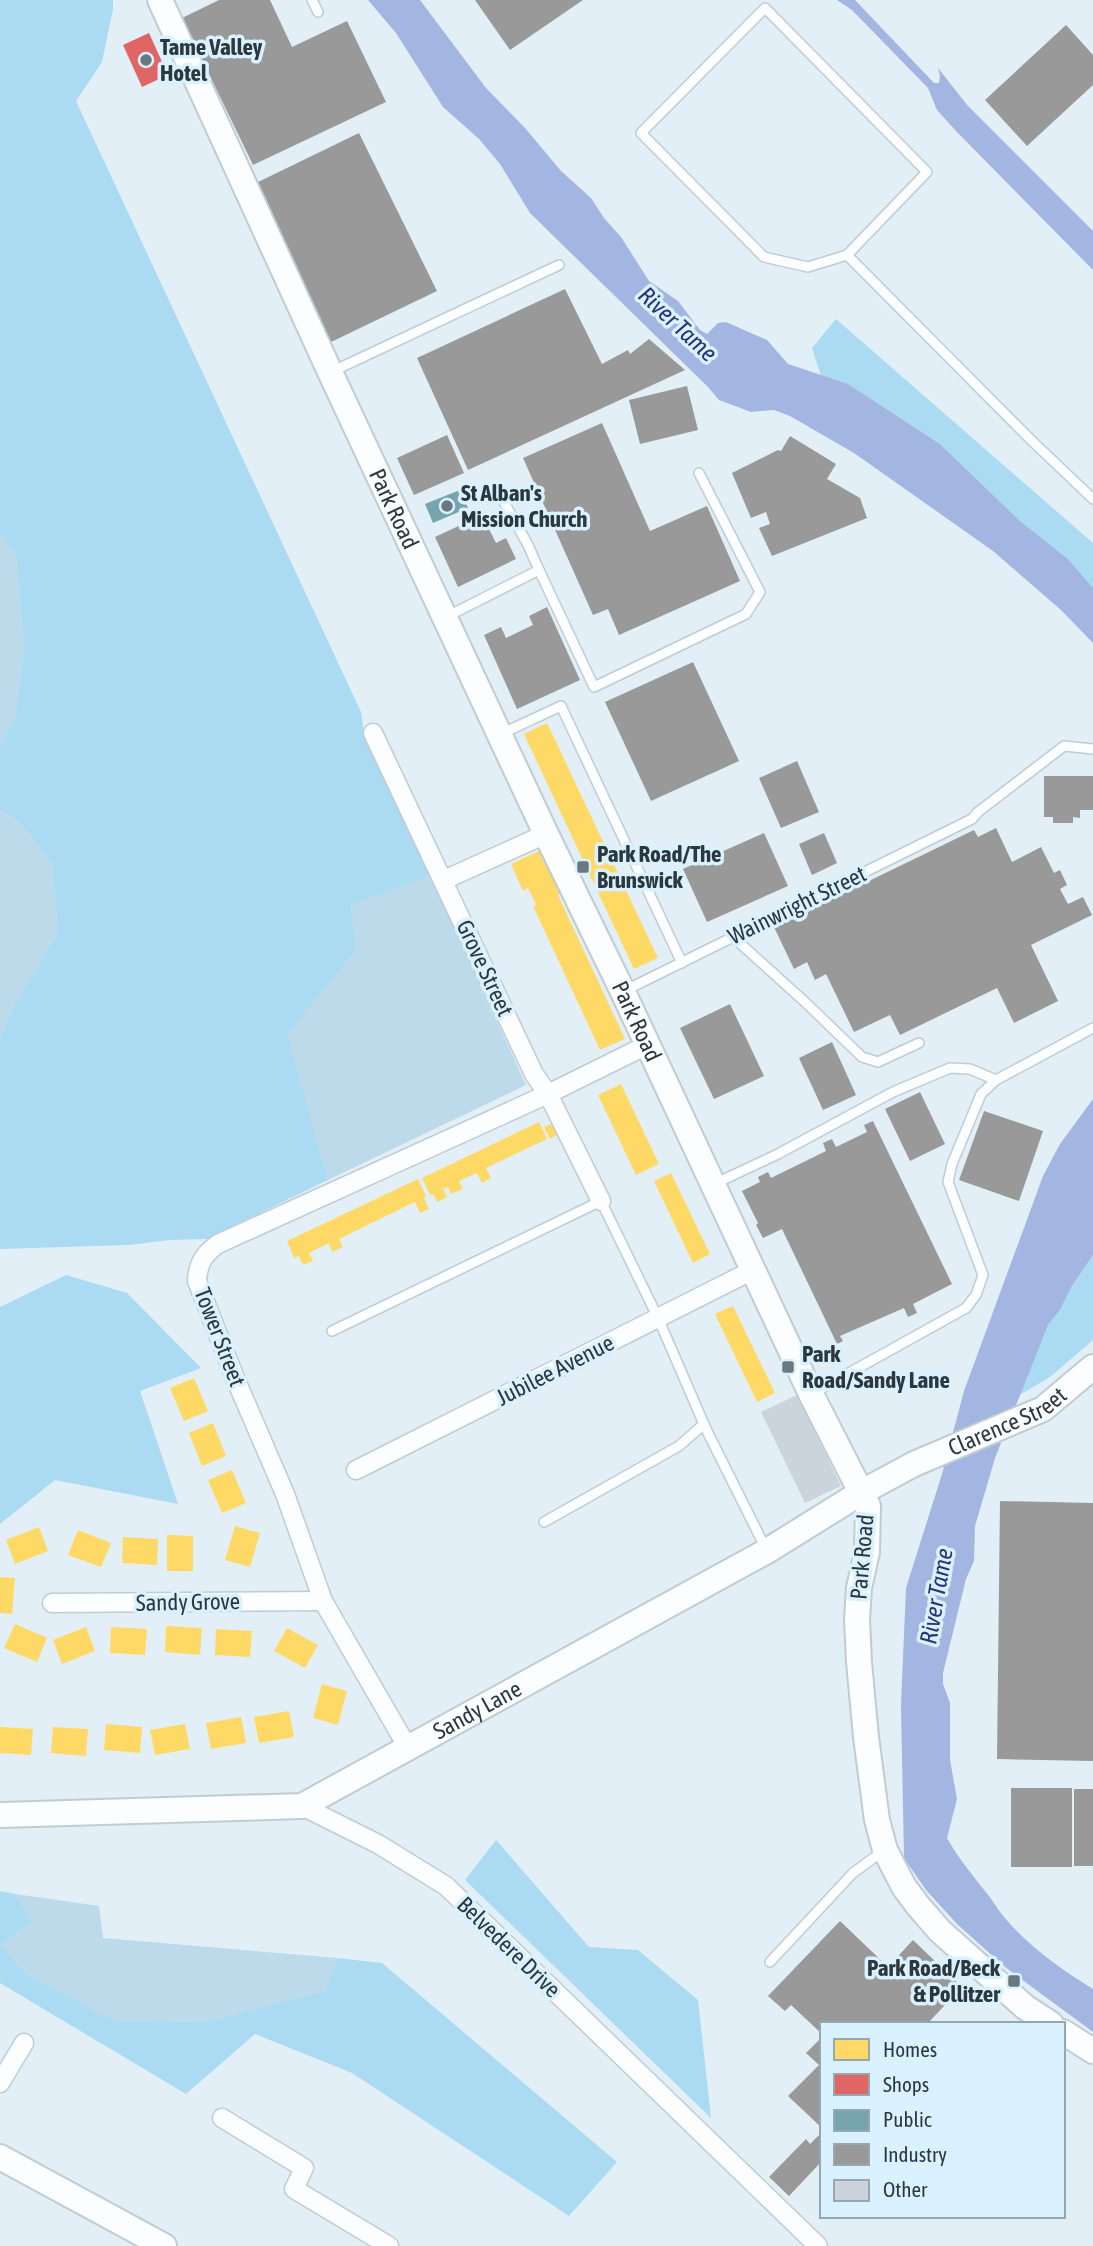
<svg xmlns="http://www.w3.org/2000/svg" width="1093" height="2246" viewBox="0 0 1093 2246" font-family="'Asap Condensed',sans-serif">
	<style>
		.green { fill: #bcdae9 }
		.forest { fill: #abdbf2 }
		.water { fill: #a3b5e1 }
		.homes { fill: #ffd966 }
		.shops { fill: #e06666 }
		.public { fill: #76a5af }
		.industry { fill: #999 }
		.building { fill: #cbd4dc }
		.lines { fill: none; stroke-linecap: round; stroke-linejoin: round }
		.service-casing { stroke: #c0ccd3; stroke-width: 12 }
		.minor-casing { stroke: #c0ccd3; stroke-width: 21 }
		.secondary-casing { stroke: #c0ccd3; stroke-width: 28 }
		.service { stroke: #fbfdfe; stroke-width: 9 }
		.minor { stroke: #fbfdfe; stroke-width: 18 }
		.secondary { stroke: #fbfdfe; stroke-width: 24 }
		.poi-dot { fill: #6c787f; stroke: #daf2ff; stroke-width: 2.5 }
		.labels { text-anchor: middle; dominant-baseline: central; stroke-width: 7; stroke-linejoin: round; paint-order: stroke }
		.poi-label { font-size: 23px; font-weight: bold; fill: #2c383e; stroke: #daf2ff; text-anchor: start }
		.street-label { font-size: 23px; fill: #2c383e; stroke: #daf2ff }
		.water-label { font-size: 24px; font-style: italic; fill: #24357b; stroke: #daf2ff }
	</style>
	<rect width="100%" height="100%" fill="#e2eff7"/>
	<g class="green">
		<polygon points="0,533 16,557 24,648 15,717 0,744"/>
		<polygon points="0,811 19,822 52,863 58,933 13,1006 0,1039"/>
		<polygon points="431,876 526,1085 328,1180 286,1034 356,950 351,905"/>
		<polygon points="15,1894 99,1906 103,1938 337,1958 325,1991 205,2022 111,2020 26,1973 1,1945 32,1921"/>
	</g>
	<g class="forest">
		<polygon points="0,0 113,0 113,9 102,62 76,101 361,712 364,733 431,876 351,905 356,950 287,1034 328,1180 207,1239 170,1240 129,1245 0,1249 0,1039 13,1006 58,933 52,863 19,822 0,811 0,744 15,717 24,648 16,557 0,533"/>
		<polygon points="836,319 1093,543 1093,588 1068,559 1020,521 940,444 848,384 821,376 812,348"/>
		<polygon points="1093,1255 1093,1340 1050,1377 1018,1396 1048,1325 1060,1310 1072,1286"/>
		<polygon points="66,1275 127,1293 201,1368 140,1391 178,1504 55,1480 0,1524 0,1307"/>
		<polygon points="496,1840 589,1947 638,1950 698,2000 711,2118 465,1880"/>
		<polygon points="0,1891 15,1894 32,1921 1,1945 26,1973 112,2020 205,2022 325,1991 337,1958 382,1963 617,2162 569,2216 352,2073 255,2034 186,2094 0,1983"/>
	</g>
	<g class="water">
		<polygon points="368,0 420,0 486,88 525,128 561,171 591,198 604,218 621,237 649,281 678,301 700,330 707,334 718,323 726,322 767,340 788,364 848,384 940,444 1020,521 1068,559 1093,588 1093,643 1061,610 993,551 854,453 790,416 774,410 751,412 719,400 708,387 530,213 500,164 479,139 443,107 396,33"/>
		<polygon points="837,0 855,0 934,83 939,83 940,76 938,68 968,106 1093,231 1093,270 956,131 937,110 928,88 852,10"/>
		<path d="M1093,1099V1255L1072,1286L1060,1310L1048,1325L995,1458L975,1526L974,1561L966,1579L943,1673V1684L950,1703V1760L957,1799L947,1838C958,1858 971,1873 985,1891C992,1899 997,1909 1004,1917C1028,1946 1062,1970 1093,1989V2032L1005,1967L957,1924L926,1890L904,1858L901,1704L906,1588L942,1474L964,1391L1043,1176L1060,1144Z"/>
	</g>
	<g class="homes">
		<polygon points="547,723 658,958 634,969 524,734"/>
		<polygon points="541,850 561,894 558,895 625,1039 600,1050 533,906 536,905 528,888 523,891 511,864"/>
		<polygon points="621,1084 659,1164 636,1175 598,1095"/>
		<polygon points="539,1122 547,1139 486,1168 491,1178 482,1183 477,1173 459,1181 463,1189 451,1194 448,1187 443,1189 447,1197 437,1202 433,1194 430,1195 422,1178"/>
		<polygon points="553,1123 559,1134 550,1139 544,1127"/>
		<polygon points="671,1173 710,1254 693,1263 654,1181"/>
		<polygon points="418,1179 426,1196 424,1198 429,1209 420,1213 415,1202 339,1239 343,1247 332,1252 329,1243 309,1253 313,1261 303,1265 299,1256 294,1258 287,1241"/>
		<polygon points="733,1306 775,1393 757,1402 715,1314"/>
		<polygon points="194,1378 208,1411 184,1421 170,1388"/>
		<polygon points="213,1423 226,1456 202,1466 189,1433"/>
		<polygon points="232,1470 246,1503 222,1513 208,1480"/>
		<polygon points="235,1526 260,1533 250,1567 225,1560"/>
		<polygon points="39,1527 48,1551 15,1564 6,1540"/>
		<polygon points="78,1530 111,1543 101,1567 68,1555"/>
		<polygon points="167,1535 193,1536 193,1571 167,1571"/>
		<polygon points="123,1537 158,1539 157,1565 122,1563"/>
		<polygon points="0,1577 15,1578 12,1614 0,1613"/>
		<polygon points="15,1624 47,1638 37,1662 4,1648"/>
		<polygon points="166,1626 202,1628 200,1655 165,1652"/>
		<polygon points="86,1627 95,1651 62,1664 53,1640"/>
		<polygon points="111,1627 147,1629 145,1655 110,1653"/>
		<polygon points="287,1628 318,1645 305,1668 274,1651"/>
		<polygon points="216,1629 252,1631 250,1657 215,1655"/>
		<polygon points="322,1684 347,1691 338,1725 313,1718"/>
		<polygon points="289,1711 294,1737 259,1743 254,1717"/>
		<polygon points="241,1717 246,1743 211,1749 206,1723"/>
		<polygon points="106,1724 142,1727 140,1753 104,1750"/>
		<polygon points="185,1724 190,1749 155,1755 150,1730"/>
		<polygon points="0,1727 33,1729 31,1755 0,1753"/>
		<polygon points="53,1727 88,1729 86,1756 51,1753"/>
	</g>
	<polygon class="shops" points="149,33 168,75 142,87 123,45"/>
	<polygon class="public" points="460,490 468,508 433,523 425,504"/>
	<g class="industry">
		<polygon points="219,0 270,0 292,47 347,21 386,102 253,165 182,18"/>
		<polygon points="475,0 583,0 510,50"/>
		<polygon points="1066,25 1093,55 1093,85 1027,146 985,100"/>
		<polygon points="359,133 437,291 329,343 252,185"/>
		<polygon points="565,289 602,364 628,350 630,354 649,339 685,370 468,470 417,358"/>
		<polygon points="687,386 698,430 640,444 629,400"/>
		<polygon points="602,423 650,531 707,506 740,581 619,635 608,609 593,615 523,458"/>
		<polygon points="447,435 464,473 414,495 397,458"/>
		<polygon points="790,436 836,464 827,479 860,498 867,518 772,556 759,528 770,524 766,512 751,518 732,473 778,450 781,451"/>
		<polygon points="482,515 496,543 506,538 516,559 458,587 435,537"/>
		<polygon points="547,607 580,680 517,709 484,635 501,627 506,638 533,625 529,616"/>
		<polygon points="693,662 739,761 651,801 605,702"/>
		<polygon points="797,761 819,812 781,828 759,778"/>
		<polygon points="1044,776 1093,776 1093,810 1080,810 1080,818 1073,817 1073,823 1053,823 1053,817 1044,817"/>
		<polygon points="996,828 1012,862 1041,847 1054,873 1060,870 1067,885 1060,889 1068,904 1083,897 1092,915 1031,945 1058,1001 1014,1023 997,988 900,1035 890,1015 854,1032 826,974 815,980 807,962 794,969 774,927 974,830 978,837"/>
		<polygon points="764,833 788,886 707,922 683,869"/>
		<polygon points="824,833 837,863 812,875 799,844"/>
		<polygon points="730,1004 764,1076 714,1099 680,1028"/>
		<polygon points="832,1042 856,1095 823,1110 799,1058"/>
		<polygon points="920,1092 945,1144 910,1161 885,1109"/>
		<polygon points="984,1111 1043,1131 1019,1201 959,1180"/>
		<polygon points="873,1121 952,1284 913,1304 917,1313 908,1317 904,1308 840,1336 843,1341 837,1344 782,1229 763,1238 756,1225 758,1223 742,1191 760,1182 758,1177 768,1172 771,1178 826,1151 823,1143 832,1139 836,1147 867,1132 864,1125"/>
		<polygon points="1000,1501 1093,1503 1093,1761 997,1759"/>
		<rect x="1011" y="1788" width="61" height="79"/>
		<rect x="1074" y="1789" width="19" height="77"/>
		<polygon points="840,1921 888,1967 913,1940 962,1987 927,2024 822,2024 822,2034 791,2005 785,2011 768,1996"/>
		<polygon points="822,2037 822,2128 788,2096 819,2065 806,2053"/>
		<polygon points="822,2132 822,2161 789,2196 769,2177 806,2139 810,2144"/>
	</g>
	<polygon class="building" points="797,1395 841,1486 805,1503 761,1412"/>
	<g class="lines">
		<g class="service-casing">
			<g id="service">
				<polyline points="312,0 318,12"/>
				<polygon points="765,8 927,172 847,255 808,267 764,257 641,133"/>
				<polyline points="847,255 1030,439 1093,499"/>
				<polyline points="331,372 559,265"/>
				<polyline points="504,502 528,545 539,570"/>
				<polyline points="446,617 539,570 594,687 746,614 760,592 699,473"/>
				<polyline points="501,734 561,706 682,963"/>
				<polyline points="733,937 805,1002 862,1057 878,1062 919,1043"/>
				<polyline points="624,991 972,819 978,812 1064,746 1093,749"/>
				<polyline points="714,1184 776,1155 893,1092 950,1068 970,1069 996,1080"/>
				<polyline points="332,1331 601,1201 658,1318 706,1429 766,1549"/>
				<polyline points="813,1393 966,1308 976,1295 983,1275 948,1182 952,1164 981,1094 996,1080 1093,1028"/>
				<polyline points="544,1522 679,1446 704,1424"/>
				<polyline points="770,1962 853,1873 883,1851"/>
			</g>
		</g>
		<g class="minor-casing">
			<g id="minor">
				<polyline points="373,733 534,1074 548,1094 601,1201"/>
				<polyline points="444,880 546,834"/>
				<polyline points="356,1470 753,1270"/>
				<polyline points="52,1603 323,1601"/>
				<path d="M408,1748L323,1601L285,1494L235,1378L197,1281C198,1263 204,1254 218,1244L548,1094L647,1045"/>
				<polyline points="302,1806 378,1844 446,1886 818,2246"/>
				<polyline points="0,2083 24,2043"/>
				<polyline points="222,2118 304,2168 294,2189 389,2246"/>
			</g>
		</g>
		<g class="secondary-casing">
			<g id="secondary">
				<path id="s1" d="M160,0L330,372L546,834L623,992L811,1394L868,1506L867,1552L859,1588L857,1619L859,1662L866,1737L877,1820L885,1850L904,1887L919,1907L940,1931L1025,2007L1051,2024"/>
				<path id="s2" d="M0,1815L302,1806L767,1551L862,1492L914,1464L1043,1409L1093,1367"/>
				<polyline points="1063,2032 1093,2051"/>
				<polyline points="0,2157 164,2246"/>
			</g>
		</g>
		<use href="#service" class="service"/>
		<use href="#minor" class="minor"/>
		<use href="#secondary" class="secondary"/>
	</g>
	<g class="poi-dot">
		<circle cx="146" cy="60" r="7"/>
		<circle cx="447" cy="506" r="7"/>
		<rect x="576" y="860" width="14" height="14" rx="3.5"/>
		<rect x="781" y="1360" width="14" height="14" rx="3.5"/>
		<rect x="1007" y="1974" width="14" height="14" rx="3.5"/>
	</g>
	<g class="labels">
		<g class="poi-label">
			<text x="160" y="47">Tame Valley<tspan x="160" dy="26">Hotel</tspan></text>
			<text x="461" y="493">St Alban's<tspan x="461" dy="26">Mission Church</tspan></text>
			<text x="597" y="854">Park Road/The<tspan x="597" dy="26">Brunswick</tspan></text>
			<text x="802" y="1354">Park<tspan x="802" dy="26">Road/Sandy Lane</tspan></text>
			<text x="1000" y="1968" text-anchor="end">Park Road/Beck<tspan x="1000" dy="26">&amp; Pollitzer</tspan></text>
		</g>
		<g class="street-label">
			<text stroke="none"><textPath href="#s1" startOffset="560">Park Road</textPath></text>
			<text transform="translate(797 905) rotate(-26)">Wainwright Street</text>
			<text transform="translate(485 968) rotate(65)">Grove Street</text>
			<text stroke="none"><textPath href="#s1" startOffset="1127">Park Road</textPath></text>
			<text transform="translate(220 1337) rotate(69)">Tower Street</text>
			<text transform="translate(555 1370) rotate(-27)">Jubilee Avenue</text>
			<text stroke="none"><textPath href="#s2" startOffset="1106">Clarence Street</textPath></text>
			<text transform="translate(862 1557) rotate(-85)">Park Road</text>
			<text transform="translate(188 1602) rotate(-1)">Sandy Grove</text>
			<text stroke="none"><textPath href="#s2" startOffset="502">Sandy Lane</textPath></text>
			<text transform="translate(509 1947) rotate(44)">Belvedere Drive</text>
		</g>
		<g class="water-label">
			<text transform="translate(678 324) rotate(43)">River Tame</text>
			<text transform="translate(936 1596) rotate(-80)">River Tame</text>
		</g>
	</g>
	<rect x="820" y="2022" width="245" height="196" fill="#daf2ff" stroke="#94a8b2" stroke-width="2"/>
	<rect x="834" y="2039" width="35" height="21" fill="#ffd966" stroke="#94a8b2" stroke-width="2"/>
	<text x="883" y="2057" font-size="21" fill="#2c383e">Homes</text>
	<rect x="834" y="2074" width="35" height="21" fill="#e06666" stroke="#94a8b2" stroke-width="2"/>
	<text x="883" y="2092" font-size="21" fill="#2c383e">Shops</text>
	<rect x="834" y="2110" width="35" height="21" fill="#76a5af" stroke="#94a8b2" stroke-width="2"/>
	<text x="883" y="2127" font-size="21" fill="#2c383e">Public</text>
	<rect x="834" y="2144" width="35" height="21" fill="#999999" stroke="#94a8b2" stroke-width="2"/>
	<text x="883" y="2162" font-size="21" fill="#2c383e">Industry</text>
	<rect x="834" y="2180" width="35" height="21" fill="#cbd4dc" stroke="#94a8b2" stroke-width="2"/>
	<text x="883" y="2197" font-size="21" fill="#2c383e">Other</text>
</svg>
